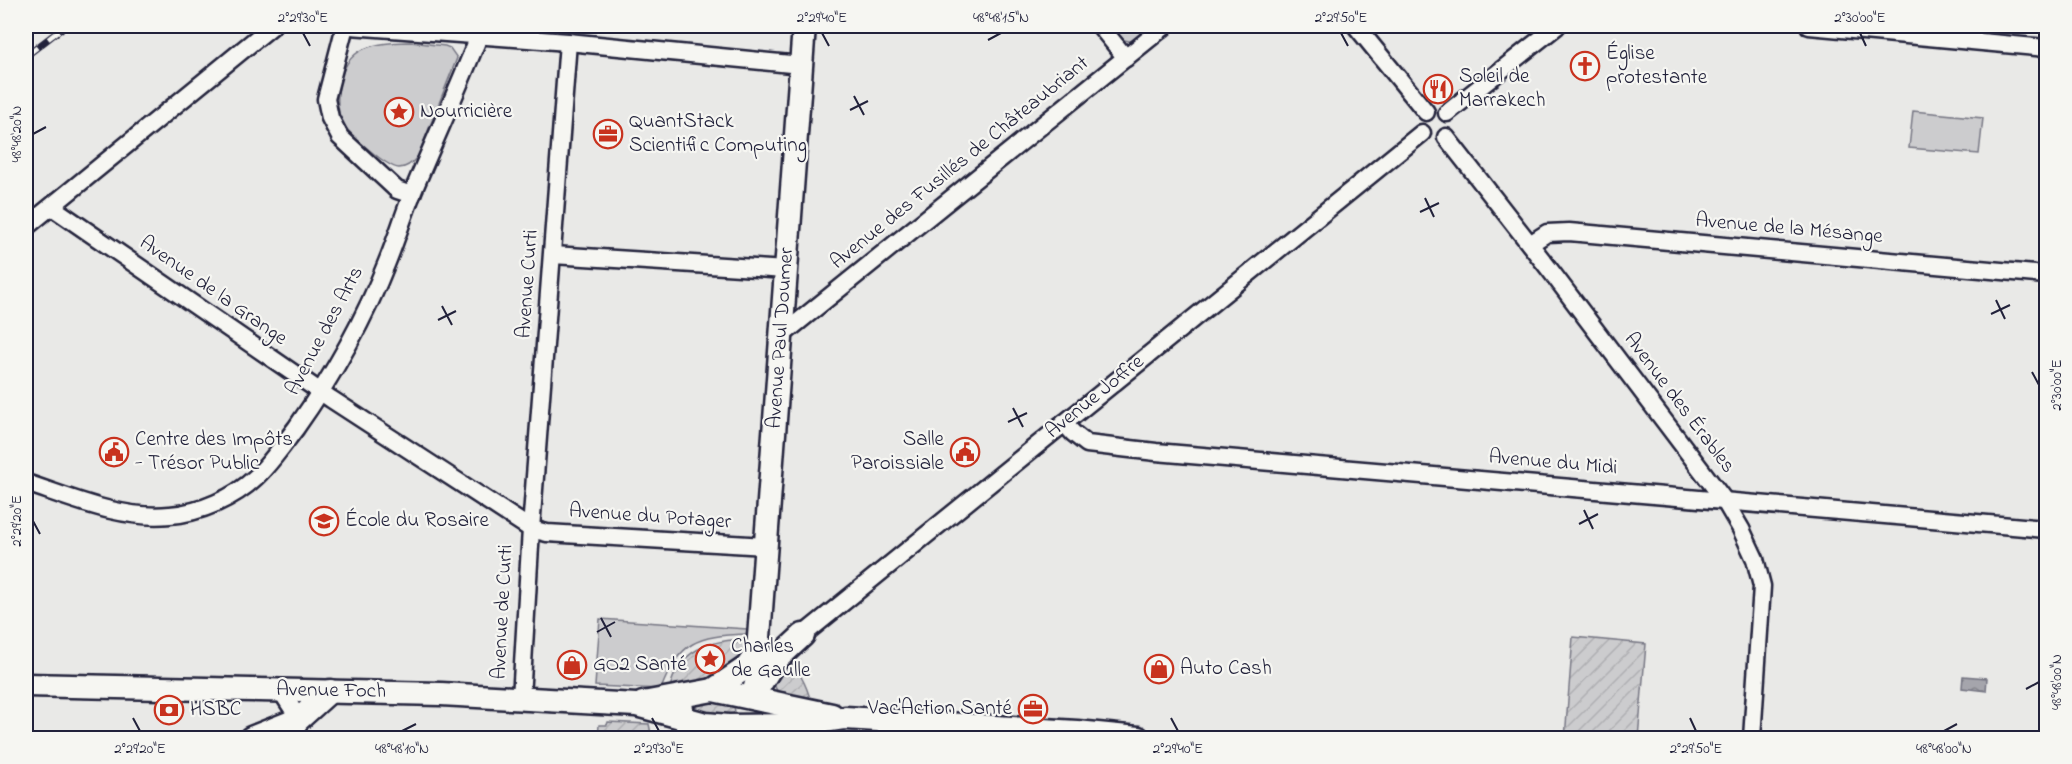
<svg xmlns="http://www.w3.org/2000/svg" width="2072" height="764" viewBox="0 0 2072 764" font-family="'Indie Flower',sans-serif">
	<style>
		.park { fill: #ccccce; stroke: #777784; stroke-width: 1.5 }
		.garden { fill: url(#garden-furrows); stroke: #777784; stroke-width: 1.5 }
		.water { fill: url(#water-ripples); stroke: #71717f; stroke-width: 1.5 }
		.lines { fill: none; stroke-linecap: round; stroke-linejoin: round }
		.street-casing { stroke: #22223b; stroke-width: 21 }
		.secondary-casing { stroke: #22223b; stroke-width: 27 }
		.street { stroke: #f6f6f2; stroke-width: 16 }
		.secondary { stroke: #f6f6f2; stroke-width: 22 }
		.rail-casing { stroke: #22223b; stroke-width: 7 }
		.rail { stroke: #f6f6f2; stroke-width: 4.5; stroke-dasharray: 14; stroke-linecap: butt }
		.ticks { fill: none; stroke: #22223b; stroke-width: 2 }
		.labels { text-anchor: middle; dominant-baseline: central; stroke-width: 4.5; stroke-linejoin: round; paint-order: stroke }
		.poi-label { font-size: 21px; fill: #22223b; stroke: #f6f6f2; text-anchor: start }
		.street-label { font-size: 21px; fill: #22223b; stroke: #f6f6f2 }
		.neatline { fill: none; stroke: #22223b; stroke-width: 2 }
		.ticks-label { font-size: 15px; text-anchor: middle; fill: #22223b }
	</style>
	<defs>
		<pattern id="garden-furrows" width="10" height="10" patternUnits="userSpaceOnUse" patternTransform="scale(1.5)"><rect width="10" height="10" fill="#ccccce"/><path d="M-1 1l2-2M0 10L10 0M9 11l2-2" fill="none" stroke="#afafb2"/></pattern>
		<pattern id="water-ripples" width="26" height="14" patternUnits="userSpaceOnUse" patternTransform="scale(1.5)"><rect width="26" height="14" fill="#a5a5ac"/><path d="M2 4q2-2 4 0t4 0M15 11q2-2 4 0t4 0" fill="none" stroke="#86868d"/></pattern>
	</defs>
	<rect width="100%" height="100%" fill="#e9e9e7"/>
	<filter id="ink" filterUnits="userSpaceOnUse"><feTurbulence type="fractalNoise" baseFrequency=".0167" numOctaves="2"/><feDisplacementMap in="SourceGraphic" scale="12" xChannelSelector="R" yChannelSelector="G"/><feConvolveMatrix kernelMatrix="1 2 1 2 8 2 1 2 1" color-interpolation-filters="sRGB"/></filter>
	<g filter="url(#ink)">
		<g class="park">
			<polygon points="1111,26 1154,26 1134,42 1124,40"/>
			<path d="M410,42L445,46L450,48L457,58L418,156C414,161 407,168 399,168C386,167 348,133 342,122C337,111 337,97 339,85C347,45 374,43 410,42Z"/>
			<polygon points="1913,111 1983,118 1979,154 1909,148"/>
			<path d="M600,619L747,629L746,634C697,636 680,641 661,689L595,686Z"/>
		</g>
		<g class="garden">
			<polygon points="1573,637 1646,644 1638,738 1565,738"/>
			<path d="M751,639L748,656L733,672L669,693C676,649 711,639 751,639Z"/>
			<path d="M786,656C799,671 806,683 811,702L778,693L772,680Z"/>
			<polygon points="699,698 734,706 735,712 730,716 695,711 693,705"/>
			<polygon points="608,722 649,724 652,738 598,738 599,725 607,725"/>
		</g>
		<polygon class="water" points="1963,676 1987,678 1986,691 1962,688"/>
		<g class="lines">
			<g class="street-casing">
				<g id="street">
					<polyline points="345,26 326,99 330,118 340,137 397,190 412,195"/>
					<polyline points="350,26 568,42 801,65"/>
					<polyline points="1100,26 1126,58"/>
					<polyline points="1356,26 1426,112"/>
					<polyline points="1809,26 2046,48"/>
					<polyline points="1447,113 1557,26"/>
					<polyline points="1446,137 1550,270 1724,500 1741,529 1755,559 1762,586 1752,738"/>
					<polyline points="52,207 331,399 531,529 547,533 766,546"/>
					<polyline points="26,227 272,26"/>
					<polyline points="1530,244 1547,233 1569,232 2046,275"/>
					<polyline points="553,255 786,270"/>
					<polyline points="782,335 1165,26"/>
					<polyline points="1064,423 1073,433 1087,444 1156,452 2046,529"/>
					<path d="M26,483C72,498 121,520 170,515C200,513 234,498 256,477C271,463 283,445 296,428C332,377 364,321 387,262C396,240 403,217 412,194C434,141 458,89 479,36"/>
					<polyline points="803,635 1422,133"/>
					<polyline points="281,691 299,719 295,738"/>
					<polyline points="521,698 531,529 568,42"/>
					<polyline points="682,738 684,732 685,708"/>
				</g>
			</g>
			<g class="secondary-casing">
				<g id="secondary">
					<polyline points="26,685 441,694 636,705 706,724 728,726 799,725 845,718 1077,732 1138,738"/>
					<polyline points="758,688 775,661 803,635"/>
					<polyline points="713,690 747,667 758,651"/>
					<polyline points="752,697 760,670 758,651 804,26"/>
					<polyline points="643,703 713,690 832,715"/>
					<polyline points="251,738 299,719 330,691"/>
				</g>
			</g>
			<use href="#street" class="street"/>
			<use href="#secondary" class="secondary"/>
			<g class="rail-casing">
				<polyline id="rail" points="26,56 65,26"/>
			</g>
			<use href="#rail" class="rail"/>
		</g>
	</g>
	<path class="ticks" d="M303,33L310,46M822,33L829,46M1341,33L1348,46M1860,33L1866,46M988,40L1001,33M854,96L864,115M850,110L868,101M33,134L46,127M1425,198L1434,217M1420,212L1439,203M1996,300L2005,319M442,306L452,325M1991,314L2010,305M438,320L456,311M2032,372L2039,385M1013,408L1023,427M1008,422L1027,413M1584,510L1593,529M33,521L40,534M1579,524L1598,514M601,618L611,637M597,632L615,622M2026,689L2039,682M133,718L140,731M652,718L659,731M1171,718L1178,731M1690,718L1696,731M402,731L416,724M1944,731L1957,724"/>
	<defs>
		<g id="church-ring" transform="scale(1.5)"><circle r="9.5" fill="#f6f6f2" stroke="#c8321e" stroke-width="1.5"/><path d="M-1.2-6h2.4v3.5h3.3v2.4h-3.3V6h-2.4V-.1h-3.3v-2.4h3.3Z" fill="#c8321e"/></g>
		<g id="restaurant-ring" transform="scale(1.5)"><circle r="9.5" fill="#f6f6f2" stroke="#c8321e" stroke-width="1.5"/><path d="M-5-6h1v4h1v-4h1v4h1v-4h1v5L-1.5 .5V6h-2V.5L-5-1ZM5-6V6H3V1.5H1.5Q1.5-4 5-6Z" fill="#c8321e"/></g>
		<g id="sight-ring" transform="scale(1.5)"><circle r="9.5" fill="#f6f6f2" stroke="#c8321e" stroke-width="1.5"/><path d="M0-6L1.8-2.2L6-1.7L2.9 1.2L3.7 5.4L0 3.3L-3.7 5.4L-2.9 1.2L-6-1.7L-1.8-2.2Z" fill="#c8321e"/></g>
		<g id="office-ring" transform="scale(1.5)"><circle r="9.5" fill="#f6f6f2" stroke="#c8321e" stroke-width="1.5"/><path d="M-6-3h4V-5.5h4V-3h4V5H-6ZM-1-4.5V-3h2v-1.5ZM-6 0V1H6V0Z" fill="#c8321e"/></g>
		<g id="civic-ring" transform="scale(1.5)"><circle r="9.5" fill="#f6f6f2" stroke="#c8321e" stroke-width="1.5"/><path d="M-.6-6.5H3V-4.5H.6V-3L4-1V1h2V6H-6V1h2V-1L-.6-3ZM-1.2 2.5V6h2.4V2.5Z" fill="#c8321e"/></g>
		<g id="school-ring" transform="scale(1.5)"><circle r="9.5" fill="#f6f6f2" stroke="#c8321e" stroke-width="1.5"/><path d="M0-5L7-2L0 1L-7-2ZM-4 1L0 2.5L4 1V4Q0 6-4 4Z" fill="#c8321e"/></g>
		<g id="shop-ring" transform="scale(1.5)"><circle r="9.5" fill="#f6f6f2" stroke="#c8321e" stroke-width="1.5"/><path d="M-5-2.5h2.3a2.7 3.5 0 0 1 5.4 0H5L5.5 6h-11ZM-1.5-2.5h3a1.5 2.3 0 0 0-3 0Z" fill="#c8321e"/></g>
		<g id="bank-ring" transform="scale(1.5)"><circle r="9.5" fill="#f6f6f2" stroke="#c8321e" stroke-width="1.5"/><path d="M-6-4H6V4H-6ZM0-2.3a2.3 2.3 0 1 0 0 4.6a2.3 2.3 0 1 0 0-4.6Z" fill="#c8321e"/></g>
	</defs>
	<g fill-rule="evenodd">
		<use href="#church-ring" x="1585" y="66"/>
		<use href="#restaurant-ring" x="1438" y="89"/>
		<use href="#sight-ring" x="399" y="112"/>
		<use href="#office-ring" x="608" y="134"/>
		<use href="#civic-ring" x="114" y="452"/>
		<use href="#civic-ring" x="965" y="452"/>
		<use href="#school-ring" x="324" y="521"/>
		<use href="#sight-ring" x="710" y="659"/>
		<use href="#shop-ring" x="572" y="665"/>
		<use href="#shop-ring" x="1159" y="669"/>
		<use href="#office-ring" x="1033" y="709"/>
		<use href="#bank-ring" x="169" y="710"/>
	</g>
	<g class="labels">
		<g class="poi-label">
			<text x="1606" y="54">Église<tspan x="1606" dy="24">protestante</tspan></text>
			<text x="1459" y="77">Soleil de<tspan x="1459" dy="24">Marrakech</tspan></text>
			<text x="420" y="112">Nourricière</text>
			<text x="629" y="122">QuantStack<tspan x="629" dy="24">Scientific Computing</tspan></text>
			<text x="135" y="440">Centre des Impôts<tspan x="135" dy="24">- Trésor Public</tspan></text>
			<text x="944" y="440" text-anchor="end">Salle<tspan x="944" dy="24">Paroissiale</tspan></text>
			<text x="345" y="521">École du Rosaire</text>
			<text x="731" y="647">Charles<tspan x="731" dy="24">de Gaulle</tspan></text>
			<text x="593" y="665">GO2 Santé</text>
			<text x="1180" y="669">Auto Cash</text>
			<text x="1012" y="709" text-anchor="end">Vac'Action Santé</text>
			<text x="190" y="710">HSBC</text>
		</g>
		<g class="street-label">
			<text transform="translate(960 163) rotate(-39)">Avenue des Fusillés de Châteaubriant</text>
			<text transform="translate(1789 229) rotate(5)">Avenue de la Mésange</text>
			<text transform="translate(528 284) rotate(-86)">Avenue Curti</text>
			<text transform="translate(213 291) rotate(35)">Avenue de la Grange</text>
			<text transform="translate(325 331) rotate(-62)">Avenue des Arts</text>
			<text transform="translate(781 338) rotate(-86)">Avenue Paul Doumer</text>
			<text transform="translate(1095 397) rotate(-39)">Avenue Joffre</text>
			<text transform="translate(1679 403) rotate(53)">Avenue des Érables</text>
			<text transform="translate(1553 463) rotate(5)">Avenue du Midi</text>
			<text transform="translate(650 517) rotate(4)">Avenue du Potager</text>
			<text transform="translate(503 612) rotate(-87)">Avenue de Curti</text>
			<text transform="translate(331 691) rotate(1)">Avenue Foch</text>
		</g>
	</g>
	<rect width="2072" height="764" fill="none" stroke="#f6f6f2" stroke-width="66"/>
	<rect x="33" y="33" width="2006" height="698" class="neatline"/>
	<g class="ticks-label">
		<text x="303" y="22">2°29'30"E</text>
		<text x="822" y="22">2°29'40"E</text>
		<text x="1001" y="22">48°48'15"N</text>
		<text x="1341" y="22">2°29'50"E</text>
		<text x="1860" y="22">2°30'00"E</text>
		<text transform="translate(16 134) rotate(-90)" y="5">48°48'20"N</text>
		<text transform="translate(2056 385) rotate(-90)" y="5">2°30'00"E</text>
		<text transform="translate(16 521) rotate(-90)" y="5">2°29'20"E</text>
		<text transform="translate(2056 682) rotate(-90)" y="5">48°48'00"N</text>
		<text x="140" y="753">2°29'20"E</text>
		<text x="402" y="753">48°48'10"N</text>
		<text x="659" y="753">2°29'30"E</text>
		<text x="1178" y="753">2°29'40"E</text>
		<text x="1696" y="753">2°29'50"E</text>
		<text x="1944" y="753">48°48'00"N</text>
	</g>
</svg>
